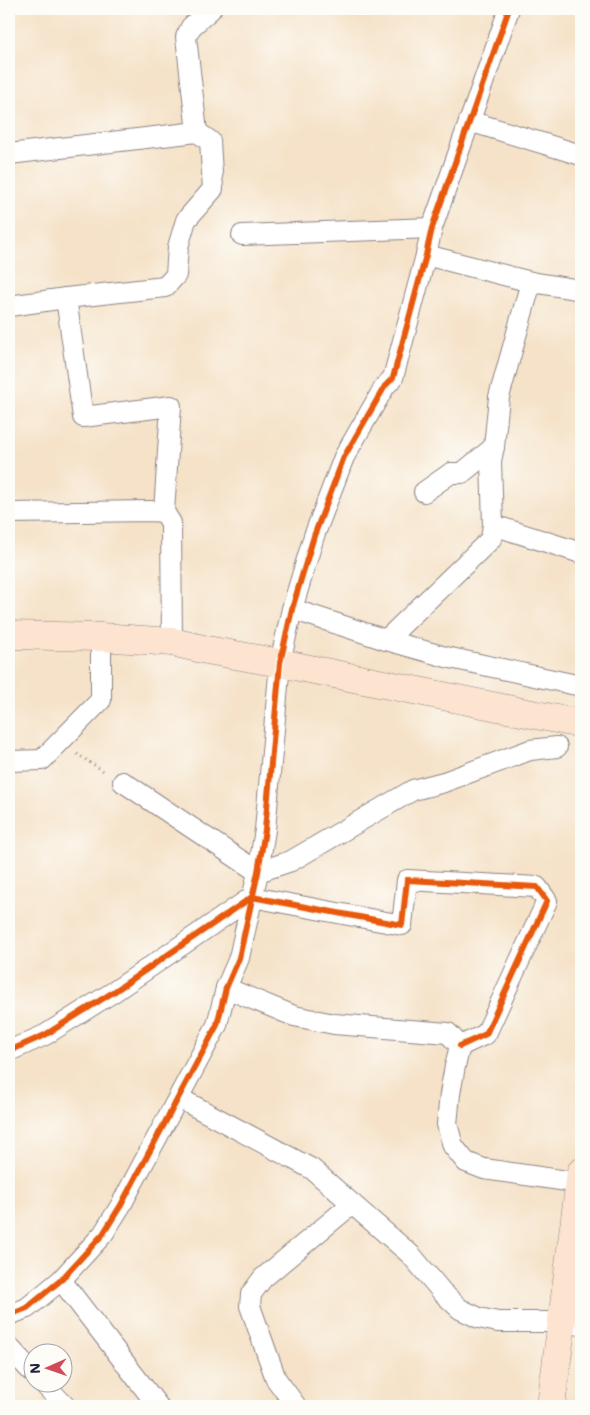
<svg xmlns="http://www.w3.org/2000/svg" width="590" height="1415" viewBox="0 0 590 1415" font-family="Mali,sans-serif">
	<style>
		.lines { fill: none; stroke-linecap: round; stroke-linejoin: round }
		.street-casing { stroke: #8c8282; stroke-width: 22 }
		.secondary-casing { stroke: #8c8282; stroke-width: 29 }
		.path { stroke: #8c8282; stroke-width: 3; stroke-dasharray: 1 4; stroke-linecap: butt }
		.street { stroke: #fff; stroke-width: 20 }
		.secondary { stroke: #fde4d1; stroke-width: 28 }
		.cycleway-casing { stroke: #fdfcf7; stroke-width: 9 }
		.cycleway { stroke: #e8590c; stroke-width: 6 }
	</style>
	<rect width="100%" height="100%" fill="#fdfcf7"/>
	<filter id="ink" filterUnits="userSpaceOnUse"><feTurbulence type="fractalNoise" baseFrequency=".02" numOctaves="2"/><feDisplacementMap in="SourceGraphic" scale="10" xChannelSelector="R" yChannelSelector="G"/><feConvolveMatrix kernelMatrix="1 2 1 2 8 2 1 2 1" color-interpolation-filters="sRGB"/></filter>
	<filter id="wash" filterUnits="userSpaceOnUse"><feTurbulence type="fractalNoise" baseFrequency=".0096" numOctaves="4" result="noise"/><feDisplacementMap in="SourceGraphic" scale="20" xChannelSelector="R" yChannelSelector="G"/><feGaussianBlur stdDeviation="1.12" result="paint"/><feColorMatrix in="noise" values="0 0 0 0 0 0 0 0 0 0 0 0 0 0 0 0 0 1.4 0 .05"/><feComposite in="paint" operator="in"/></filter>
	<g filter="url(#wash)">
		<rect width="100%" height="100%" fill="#f5e2c8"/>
	</g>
	<g filter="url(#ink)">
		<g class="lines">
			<g class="street-casing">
				<g id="street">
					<polyline points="469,121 581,155"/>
					<polyline points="197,132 186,37 191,27 211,9"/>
					<polyline points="9,154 197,132 210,141 213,189 186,220 178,247 176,275 165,287 66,298 9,306"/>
					<polyline points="242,235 432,228"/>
					<polyline points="426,255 531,282 581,290"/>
					<polyline points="66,298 83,417 171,406 164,512"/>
					<polyline points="424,492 451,473 462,473 494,447"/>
					<polyline points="9,513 151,511 164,512 171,523 172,642"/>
					<polyline points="493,525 581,553"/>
					<polyline points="292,609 386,640 491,539 493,525 491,461 494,447 499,397 531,282"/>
					<polyline points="386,640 446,657 581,686"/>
					<polyline points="9,761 42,760 101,700 101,637"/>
					<polyline points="123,782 258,872 291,861 413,790 444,782 530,750 557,747"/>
					<polyline points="226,988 294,1016 334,1024 448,1033 460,1046 455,1066 450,1094 447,1124 453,1146 466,1162 484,1169 581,1183"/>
					<polyline points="9,1051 45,1035 115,991 252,897 402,925 407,880 537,887 547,901 486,1034 460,1046"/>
					<polyline points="179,1098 312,1169 411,1255 443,1293 460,1309 479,1318 498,1322 562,1322 581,1325"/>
					<polyline points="61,1280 158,1406"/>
					<polyline points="9,1315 27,1308 61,1280 103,1234 121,1205 217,1025 226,988 239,958 258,872 265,830 280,663 292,609 314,536 344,457 385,386 393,378 426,255 432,228 509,9"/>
					<polyline points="9,1347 32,1372"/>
					<polyline points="42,1382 65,1406"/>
					<polyline points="296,1406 276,1379 250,1306 251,1294 263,1278 352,1204"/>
				</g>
			</g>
			<g class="secondary-casing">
				<g id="secondary">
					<polyline points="9,635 101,637 172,642 207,650 280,663 581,724"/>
					<polyline points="551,1406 581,1172"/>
				</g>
			</g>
			<polyline class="path" points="77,754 105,772"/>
			<use href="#street" class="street"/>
			<use href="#secondary" class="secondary"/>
			<g class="cycleway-casing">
				<g id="cycleway">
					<polyline points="9,1051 45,1035 115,991 252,897 402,925 407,880 537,887 547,901 486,1034 460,1046"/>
					<polyline points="9,1315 27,1308 61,1280 103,1234 121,1205 217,1025 226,988 239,958 258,872 265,830 280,663 292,609 314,536 344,457 385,386 393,378 426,255 432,228 509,9"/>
				</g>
			</g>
			<use href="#cycleway" class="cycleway"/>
		</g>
	</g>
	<rect width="590" height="1415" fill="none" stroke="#fdfcf7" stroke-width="30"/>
	<g transform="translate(48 1368) rotate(268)"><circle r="24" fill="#fdfcf7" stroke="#a5a5ac"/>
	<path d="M0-4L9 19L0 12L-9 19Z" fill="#d1495b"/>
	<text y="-8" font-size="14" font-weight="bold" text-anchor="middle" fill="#22223b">N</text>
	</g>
</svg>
